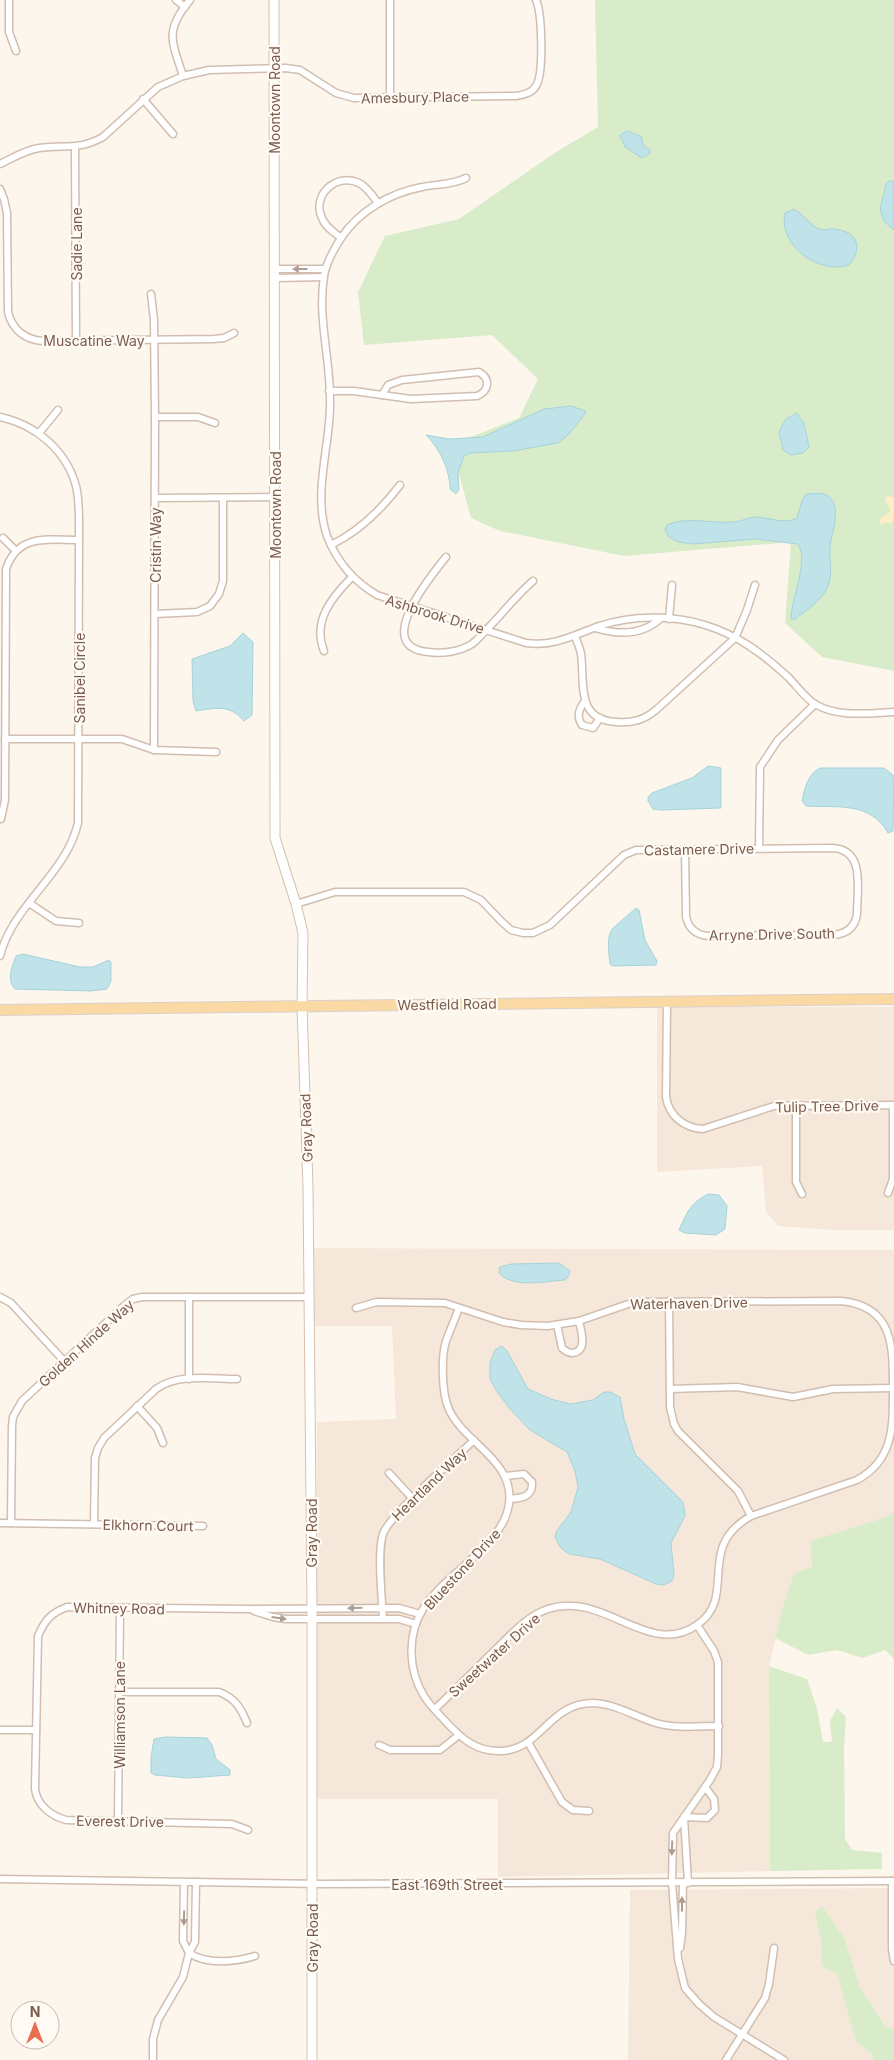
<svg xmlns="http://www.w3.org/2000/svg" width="894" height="2060" viewBox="0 0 894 2060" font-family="Inter,sans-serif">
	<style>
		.residential { fill: #f5e8da }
		.green { fill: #d8ecc9 }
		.sand { fill: #fcefc7 }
		.water { fill: #bfe3e8; stroke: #a5d3da }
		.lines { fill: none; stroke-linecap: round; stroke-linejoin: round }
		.street-casing { stroke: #d1beb0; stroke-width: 9 }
		.secondary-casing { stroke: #d6c0b0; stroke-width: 11 }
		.primary-casing { stroke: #dad1cd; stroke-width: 12 }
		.street { stroke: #fff; stroke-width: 6 }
		.secondary { stroke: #fff; stroke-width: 9 }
		.primary { stroke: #fbd9a5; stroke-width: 10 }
		.oneway { fill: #af9d94 }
		.labels { text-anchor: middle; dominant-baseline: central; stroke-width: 4.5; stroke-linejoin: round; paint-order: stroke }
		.street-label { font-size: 14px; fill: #7a5c4d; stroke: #fffaf3 }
	</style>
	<rect width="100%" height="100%" fill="#fdf6ec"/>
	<g class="residential">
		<polygon points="657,1007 894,1007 894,1230 833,1230 778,1226 766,1212 762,1166 657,1172"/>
		<polygon points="308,1248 894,1250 894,1511 889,1516 810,1541 812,1568 794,1573 787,1593 769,1666 770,1871 498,1877 498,1799 317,1799 317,1422 396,1419 392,1326 314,1326"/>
		<polygon points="894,1888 894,2029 887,2027 860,1987 845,1939 822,1907 815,1912 822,1946 822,1966 837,1974 856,2042 872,2054 873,2060 628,2060 630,1890"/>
	</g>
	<g class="green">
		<polygon points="595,0 894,0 894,671 822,657 785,623 791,542 624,556 500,531 471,518 451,445 519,418 538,379 492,335 364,345 358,292 385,236 459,219 556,152 598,127"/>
		<polygon points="894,1511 894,1659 885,1650 863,1658 837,1650 808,1655 775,1638 787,1593 794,1573 812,1567 810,1541 889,1516"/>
		<polygon points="769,1666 807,1679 817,1708 823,1742 832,1742 830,1721 837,1708 846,1717 844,1748 845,1839 852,1850 882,1853 882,1869 770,1871"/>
		<polygon points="822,1906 845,1939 860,1987 886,2027 894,2029 894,2060 873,2060 872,2054 856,2042 837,1974 822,1966 822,1946 815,1912"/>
	</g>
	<polygon class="sand" points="889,496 894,498 893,521 891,524 886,522 881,525 879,522 880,519 890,512 890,508 885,502 886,497"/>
	<g class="water">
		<polygon points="627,131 641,136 643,145 650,150 649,154 642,158 625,147 620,135"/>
		<path d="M890,181H894V230C877,217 879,209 885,190C886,185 884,183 890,181Z"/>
		<path d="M794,209C803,214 810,225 819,229C824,231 829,228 835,229C857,232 864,247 849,265C820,275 778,246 785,213Z"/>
		<path d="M571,406L586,411L585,414L568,435L558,443L513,451L470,453L464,456L458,473L459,489L456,494L450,489C450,470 440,449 426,435L449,439L483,437L544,409Z"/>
		<polygon points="797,413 804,423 809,447 803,453 791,455 783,450 779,432 786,419"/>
		<path d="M806,494C814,494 826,491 831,499C841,512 831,533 830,548C829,563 834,575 826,590C819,603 806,610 795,619H791C791,599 809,561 798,544L755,539L693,544L678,542L669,537L665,530L667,525C688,516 711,524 733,522C741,522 748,517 755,517C769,517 785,525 797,518L802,501Z"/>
		<path d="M243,633L253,642L252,715L244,721C230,704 215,708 196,711L193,701L192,659L230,646Z"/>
		<polygon points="708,766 721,768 721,808 661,810 653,809 648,801 648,797 652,793 692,778"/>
		<path d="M820,768H884L894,776L893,831L888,833C870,801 837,808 806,806L802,801C805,788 807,775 820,768Z"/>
		<path d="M636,908L639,910L645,940L657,961L656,965L613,966L610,964C609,953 606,939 612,929Z"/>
		<path d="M23,954L80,967H93L109,960L111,962V981L107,989L91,991L15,989C6,980 12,967 16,956Z"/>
		<path d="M708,1194L719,1195L727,1206L725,1229L716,1235L685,1233L679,1230C687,1212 690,1204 708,1194Z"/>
		<path d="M559,1263L570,1271L568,1277L565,1280C545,1281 514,1289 499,1273L500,1267L511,1264Z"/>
		<polygon points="502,1346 507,1351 528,1389 551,1399 570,1404 593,1400 604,1392 610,1392 620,1397 624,1419 635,1454 683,1502 685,1516 671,1543 674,1575 672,1581 664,1585 656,1584 600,1559 569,1554 560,1547 555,1537 556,1532 571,1512 578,1487 575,1471 567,1452 530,1430 509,1408 496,1390 490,1379 490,1363 495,1350"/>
		<polygon points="165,1737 207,1738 212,1745 216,1759 230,1770 230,1775 188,1778 155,1775 151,1773 151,1757 154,1739"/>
	</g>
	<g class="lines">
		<g class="street-casing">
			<g id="street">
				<polyline points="9,0 9,32 16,51"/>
				<polyline points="176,0 185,7"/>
				<polyline points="390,0 390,97"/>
				<path d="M183,76C172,41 164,31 190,0"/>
				<polyline points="143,99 173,134"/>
				<polyline points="75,147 76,340"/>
				<path d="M0,164C13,158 25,150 39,148C65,144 78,151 103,137L158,87L183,76L209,70L286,68L300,70L336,93L354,98L516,96C524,95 532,93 536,86C544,74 542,13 536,0"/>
				<path d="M466,178C453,185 436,184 422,187C390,193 359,211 341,238C334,249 326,263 324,276C317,321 332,364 330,408C329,449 313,495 327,536C337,562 353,581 377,595L526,643C554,647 574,635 599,626C632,615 672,615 705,625C738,635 763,654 788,677C797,686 805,698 815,704C838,718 869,713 894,712"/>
				<path d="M0,189L4,199L7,213L8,312C12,330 26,340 43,341L214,339L224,338L234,333"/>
				<path d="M341,238C334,232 325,227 322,218C311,195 337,172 359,183C367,187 373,196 378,203"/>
				<polyline points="275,269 325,269"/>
				<polyline points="275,278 324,277"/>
				<polyline points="151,294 154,320 155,417 154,750"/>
				<path d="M479,372C491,379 489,391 477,396L411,399L382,395L388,385L402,380Z"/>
				<polyline points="329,391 354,391 382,395"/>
				<path d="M0,417C36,425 66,450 76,486C80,503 79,523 79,540L78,823C66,875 13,904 0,956"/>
				<polyline points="155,417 198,417 215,423"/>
				<polyline points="39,433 58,410"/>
				<polyline points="155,498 275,497"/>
				<polyline points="3,538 15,550"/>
				<path d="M331,545C360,531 381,510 400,485"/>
				<path d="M446,557C430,577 372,647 428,652C442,654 459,652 472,644C479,639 485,631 491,625C505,610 518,594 533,581"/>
				<polyline points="155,614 197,612 210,606 219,594 223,581 223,498"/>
				<polyline points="669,619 672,585"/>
				<path d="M595,628C618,635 642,636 661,618"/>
				<path d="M575,636C577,642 580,648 581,654C585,683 575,720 617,722C633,723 644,720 656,710L735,638L747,610L755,585"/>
				<path d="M324,651C312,621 332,597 352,577"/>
				<path d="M585,701C579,709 576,716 582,725L593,728L600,718"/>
				<polyline points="5,739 122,739 154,750 216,752"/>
				<path d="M1,819L5,800L6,569C18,533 48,540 79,540"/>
				<polyline points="759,848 760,767 778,740 815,704"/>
				<polyline points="29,903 56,921 79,923"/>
				<path d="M296,904L335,892H464L481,900L502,922L511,930L523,933H533L550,925L624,855L636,850L832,848C866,849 857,890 857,914C855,928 846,934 833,935L708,936C696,935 689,929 686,917L685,849"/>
				<path d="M667,1002L666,1097C669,1116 684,1128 703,1129L774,1106L893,1105V1179L888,1193"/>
				<polyline points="796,1105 796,1182 802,1194"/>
				<polyline points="0,1297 11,1303 64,1361"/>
				<polyline points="669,1301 670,1407 674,1424 678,1431 738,1491 751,1516"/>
				<path d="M356,1308L377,1302L445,1303L503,1322L521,1325L548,1326L579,1321L634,1302L841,1301C894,1306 893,1347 893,1389C893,1426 894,1460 857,1480L751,1516C694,1548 739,1596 697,1625C648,1659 604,1590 548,1609C526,1616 509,1637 492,1653C473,1672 454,1691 435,1709"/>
				<path d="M459,1308C455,1319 450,1330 446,1341C441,1357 442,1392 448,1407C462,1443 515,1459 509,1504C504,1545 444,1574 423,1609C407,1635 408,1670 424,1696C430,1706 439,1714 447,1723C462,1739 477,1752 501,1751C541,1750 548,1704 592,1703C614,1703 636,1717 656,1723C676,1729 699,1726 719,1726"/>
				<path d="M557,1325L562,1348C565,1351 568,1353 573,1353C588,1351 581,1331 579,1321"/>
				<polyline points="189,1379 189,1297"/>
				<polyline points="670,1389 737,1387 793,1397 833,1389 893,1388"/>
				<polyline points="137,1406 157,1428 163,1443"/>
				<polyline points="389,1473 413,1499"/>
				<path d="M505,1476L524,1474L532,1482C533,1497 522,1498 510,1499"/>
				<polyline points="0,1523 203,1526"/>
				<polyline points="11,1523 12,1426 13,1417 22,1401 125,1305 133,1299 142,1297 309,1297"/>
				<path d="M94,1524L95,1458L98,1448L104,1438L156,1389C178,1373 211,1379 237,1379"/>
				<polyline points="254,1611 273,1617 286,1619 399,1619 416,1624"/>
				<path d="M383,1619C382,1598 377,1552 383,1534C389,1515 457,1457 474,1440"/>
				<polyline points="697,1625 714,1651 718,1662 718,1755 717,1767 710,1780 673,1833 672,1883 678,1959 685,1988 699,2004 714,2017 784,2060"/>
				<path d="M120,1692H219C235,1698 241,1708 247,1723"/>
				<polyline points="0,1730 36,1730"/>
				<polyline points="528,1742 562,1802 573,1810 589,1811"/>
				<polyline points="379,1745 390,1750 440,1750 459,1735"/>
				<polyline points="684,1817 688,1883"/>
				<polyline points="684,1817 707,1818 715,1810 714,1799 705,1787"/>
				<polyline points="118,1821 120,1608"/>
				<path d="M248,1830L232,1824L66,1820C51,1816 37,1805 35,1789L38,1636C45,1620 51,1613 67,1607L249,1609L399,1608L420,1614"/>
				<polyline points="0,1879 324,1884 894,1881"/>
				<polyline points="892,1881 892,1949 894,1961"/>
				<polyline points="184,1882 183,1941 189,1953"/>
				<polyline points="680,1948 682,1933 683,1883"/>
				<path d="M189,1953C207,1965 235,1962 255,1956"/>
				<polyline points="153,2060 153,2039 158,2020 183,1977 189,1953 195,1942 196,1882"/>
				<polyline points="726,2060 765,1998 769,1984 774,1948"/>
			</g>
		</g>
		<g class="secondary-casing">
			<polyline id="secondary" points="274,0 275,838 296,904 303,933 302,1006 308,1187 312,1609 312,2060"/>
		</g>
		<g class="primary-casing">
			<polyline id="primary" points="0,1010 894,999"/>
		</g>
		<use href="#street" class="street"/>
		<use href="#secondary" class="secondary"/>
		<use href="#primary" class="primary"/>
	</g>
	<defs><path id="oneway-solid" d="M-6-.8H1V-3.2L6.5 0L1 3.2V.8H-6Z" transform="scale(1.25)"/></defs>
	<g class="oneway">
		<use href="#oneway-solid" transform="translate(300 269) rotate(180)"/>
		<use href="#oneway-solid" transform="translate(355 1608) rotate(179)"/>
		<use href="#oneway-solid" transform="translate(279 1618) rotate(8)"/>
		<use href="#oneway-solid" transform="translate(672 1848) rotate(92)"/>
		<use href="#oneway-solid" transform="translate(682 1904) rotate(-90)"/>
		<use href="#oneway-solid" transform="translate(184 1918) rotate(91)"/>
	</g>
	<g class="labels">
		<g class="street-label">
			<text transform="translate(415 97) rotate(-1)">Amesbury Place</text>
			<text transform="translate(274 100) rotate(-90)">Moontown Road</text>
			<text transform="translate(76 244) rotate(-90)">Sadie Lane</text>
			<text x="94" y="340">Muscatine Way</text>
			<text transform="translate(275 505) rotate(-90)">Moontown Road</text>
			<text transform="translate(155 545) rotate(-90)">Cristin Way</text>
			<text transform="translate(435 614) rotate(17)">Ashbrook Drive</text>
			<text transform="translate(79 678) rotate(-90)">Sanibel Circle</text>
			<text transform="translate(699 849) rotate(-1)">Castamere Drive</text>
			<text transform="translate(772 934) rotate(-1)">Arryne Drive South</text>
			<text transform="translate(447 1004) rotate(-1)">Westfield Road</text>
			<text transform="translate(827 1106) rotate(-1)">Tulip Tree Drive</text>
			<text transform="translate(306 1128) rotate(-92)">Gray Road</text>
			<text transform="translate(689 1303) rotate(-1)">Waterhaven Drive</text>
			<text transform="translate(86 1343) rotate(-42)">Golden Hinde Way</text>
			<text transform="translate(429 1484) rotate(-44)">Heartland Way</text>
			<text transform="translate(148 1525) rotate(1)">Elkhorn Court</text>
			<text transform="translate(311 1533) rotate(-90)">Gray Road</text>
			<text transform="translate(462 1569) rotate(-47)">Bluestone Drive</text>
			<text transform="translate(119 1608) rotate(1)">Whitney Road</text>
			<text transform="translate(494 1655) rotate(-42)">Sweetwater Drive</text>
			<text transform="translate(119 1715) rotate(-90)">Williamson Lane</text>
			<text transform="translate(120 1821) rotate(1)">Everest Drive</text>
			<text x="447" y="1884">East 169th Street</text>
			<text transform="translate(312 1938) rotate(-90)">Gray Road</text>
		</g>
	</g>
	<g transform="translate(35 2025)"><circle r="24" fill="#fffaf3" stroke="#cabbb1"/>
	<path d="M0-4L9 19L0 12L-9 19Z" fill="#e76f51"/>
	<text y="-8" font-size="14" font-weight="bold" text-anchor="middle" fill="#7a5c4d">N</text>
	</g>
</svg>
